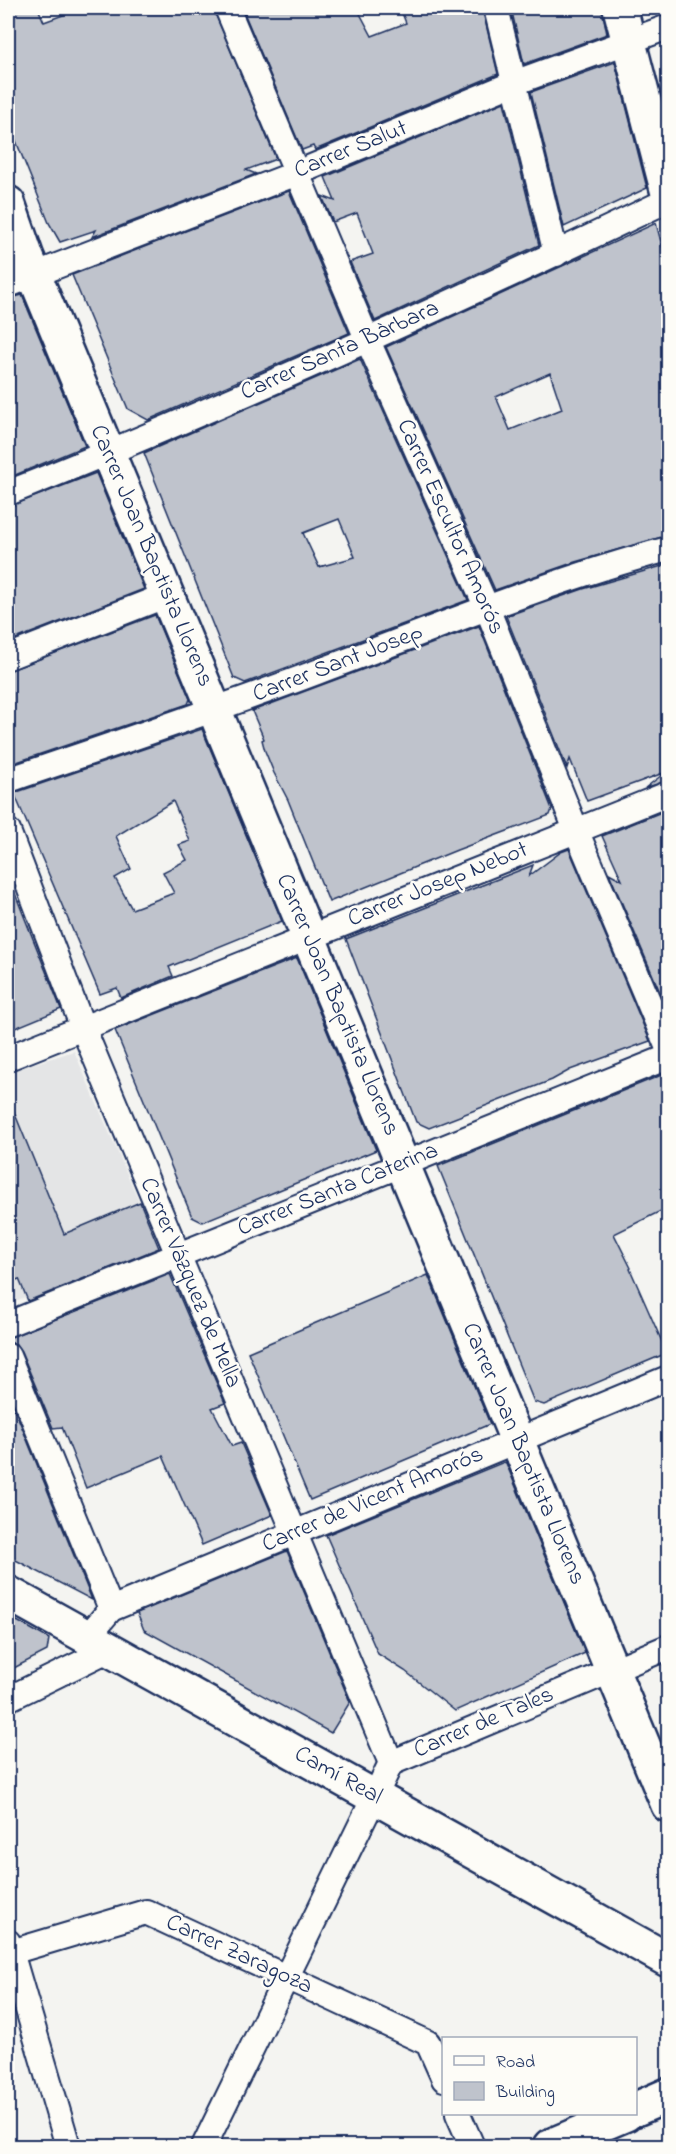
<svg xmlns="http://www.w3.org/2000/svg" width="676" height="2154" viewBox="0 0 676 2154" font-family="'Indie Flower',sans-serif">
	<style>
		.built { fill: #e4e5e6 }
		.building { fill: #bfc3cc; stroke: #1b2f5e; stroke-width: 1.5; fill-rule: evenodd }
		.lines { fill: none; stroke-linecap: round; stroke-linejoin: round }
		.street-casing { stroke: #1b2f5e; stroke-width: 28 }
		.secondary-casing { stroke: #1b2f5e; stroke-width: 38 }
		.street { stroke: #fdfcf7; stroke-width: 24 }
		.secondary { stroke: #fdfcf7; stroke-width: 33 }
		.labels { text-anchor: middle; dominant-baseline: central; stroke-width: 5; stroke-linejoin: round; paint-order: stroke }
		.street-label { font-size: 24px; fill: #1b2f5e; stroke: #fdfcf7 }
	</style>
	<rect width="100%" height="100%" fill="#f4f4f1"/>
	<filter id="ink" filterUnits="userSpaceOnUse"><feTurbulence type="fractalNoise" baseFrequency=".0167" numOctaves="2"/><feDisplacementMap in="SourceGraphic" scale="12" xChannelSelector="R" yChannelSelector="G"/><feConvolveMatrix kernelMatrix="1 2 1 2 8 2 1 2 1" color-interpolation-filters="sRGB"/></filter>
	<g filter="url(#ink)">
		<polygon class="built" points="74,1051 157,1243 8,1304 8,1072"/>
		<g class="building">
			<polygon points="8,8 38,8 44,22 82,8 213,8 276,159 246,170 256,174 92,237 96,230 60,242 49,223 8,121"/>
			<polygon points="242,8 357,8 372,36 406,23 400,8 482,8 498,74 315,150 313,146 302,150"/>
			<polygon points="511,8 602,8 607,34 524,64"/>
			<polygon points="615,62 647,188 564,227 531,92"/>
			<polygon points="504,102 539,245 375,321 350,262 373,254 357,213 333,222 322,196 335,201 325,177"/>
			<polygon points="289,191 349,333 148,420 128,409 72,275"/>
			<path d="M656,223L669,272V535L575,562L495,590L386,347ZM550,373L562,409L510,430L496,397Z"/>
			<polygon points="22,295 85,446 8,478 8,299"/>
			<path d="M360,359L468,600L245,683L234,678L144,453ZM339,519L355,557L319,567L303,533Z"/>
			<polygon points="96,473 144,589 8,642 8,507"/>
			<polygon points="669,564 669,780 645,788 666,772 587,801 570,759 567,768 506,616 583,589"/>
			<polygon points="155,615 190,699 188,704 8,765 8,671"/>
			<polygon points="479,626 552,809 550,815 457,850 329,902 288,800 274,773 265,751 262,740 264,739 252,711"/>
			<path d="M202,729L282,921L169,967L173,976L121,998L117,988L100,994L14,793ZM173,801L190,841L179,845L187,860L163,872L174,893L132,909L115,878L131,869L116,836Z"/>
			<polygon points="669,809 669,1013 609,873 622,880 602,836"/>
			<polygon points="569,849 650,1041 570,1070 552,1080 429,1128 416,1122 346,939 533,865 529,876 561,852"/>
			<polygon points="8,876 61,1009 8,1031"/>
			<polygon points="297,958 376,1150 202,1222 192,1217 115,1030"/>
			<polygon points="669,1072 669,1207 614,1234 631,1268 630,1269 667,1353 544,1405 534,1402 438,1166"/>
			<polygon points="8,1097 64,1234 140,1202 159,1248 28,1301 19,1279 8,1283"/>
			<polygon points="170,1274 225,1403 212,1408 232,1446 241,1443 272,1515 202,1545 163,1456 86,1488 62,1427 53,1428 21,1351 16,1344 8,1342 8,1338"/>
			<polygon points="428,1275 490,1424 310,1500 248,1352"/>
			<polygon points="8,1393 92,1600 8,1556"/>
			<polygon points="504,1462 506,1463 585,1653 455,1711 405,1671 378,1654 326,1535"/>
			<polygon points="287,1551 350,1702 331,1733 144,1630 137,1613"/>
			<polygon points="8,1616 49,1639 47,1651 8,1671"/>
		</g>
		<g class="lines">
			<g class="street-casing">
				<g id="street">
					<polyline points="227,8 368,341 487,608 576,830 668,1048"/>
					<polyline points="496,8 556,254"/>
					<polyline points="8,285 297,173 514,83 668,27"/>
					<path d="M8,493C232,404 451,304 668,200"/>
					<polyline points="8,657 167,595"/>
					<path d="M8,780C111,745 214,711 317,672C433,629 548,581 668,549"/>
					<polyline points="8,831 83,1028 391,1763"/>
					<polyline points="8,1058 668,794"/>
					<polyline points="8,1324 668,1057"/>
					<polyline points="8,1356 111,1609"/>
					<polyline points="87,1637 111,1609 668,1378"/>
					<polyline points="8,1699 110,1649"/>
					<polyline points="8,1942 68,2146"/>
					<polyline points="8,1953 146,1912 428,2043 444,2079"/>
					<polyline points="458,2114 472,2146"/>
					<polyline points="204,2146 391,1763 668,1647"/>
				</g>
			</g>
			<g class="secondary-casing">
				<g id="secondary">
					<polyline points="620,8 668,193"/>
					<polyline points="8,203 26,255 668,1805"/>
					<polyline points="8,1593 668,1960"/>
					<polyline points="636,2109 668,2095"/>
					<polyline points="550,2146 626,2114"/>
				</g>
			</g>
			<use href="#street" class="street"/>
			<use href="#secondary" class="secondary"/>
		</g>
	</g>
	<g class="labels">
		<g class="street-label">
			<text transform="translate(351 150) rotate(-22)">Carrer Salut</text>
			<text transform="translate(340 351) rotate(-24)">Carrer Santa Bàrbara</text>
			<text transform="translate(450 527) rotate(66)">Carrer Escultor Amorós</text>
			<text transform="translate(151 556) rotate(67)">Carrer Joan Baptista Llorens</text>
			<text transform="translate(338 664) rotate(-21)">Carrer Sant Josep</text>
			<text transform="translate(438 885) rotate(-22)">Carrer Josep Nebot</text>
			<text transform="translate(337 1005) rotate(67)">Carrer Joan Baptista Llorens</text>
			<text transform="translate(338 1190) rotate(-22)">Carrer Santa Caterina</text>
			<text transform="translate(190 1283) rotate(67)">Carrer Vázquez de Mella</text>
			<text transform="translate(523 1454) rotate(67)">Carrer Joan Baptista Llorens</text>
			<text transform="translate(373 1500) rotate(-23)">Carrer de Vicent Amorós</text>
			<text transform="translate(484 1723) rotate(-23)">Carrer de Tales</text>
			<text transform="translate(338 1776) rotate(29)">Camí Real</text>
			<text transform="translate(239 1955) rotate(25)">Carrer Zaragoza</text>
		</g>
	</g>
	<rect width="676" height="2154" fill="none" stroke="#fdfcf7" stroke-width="30"/>
	<rect x="15" y="15" width="646" height="2124" fill="none" stroke="#1b2f5e" stroke-width="2" filter="url(#ink)"/>
	<rect x="442" y="2037" width="195" height="78" fill="#fdfcf7" stroke="#a3aaba" stroke-width="1.5"/>
	<rect x="454" y="2056" width="30" height="9" fill="#fdfcf7" stroke="#a3aaba" stroke-width="1.5"/>
	<text x="496" y="2067" font-size="18" fill="#1b2f5e">Road</text>
	<rect x="454" y="2082" width="30" height="18" fill="#bfc3cc" stroke="#a3aaba" stroke-width="1.5"/>
	<text x="496" y="2097" font-size="18" fill="#1b2f5e">Building</text>
</svg>
